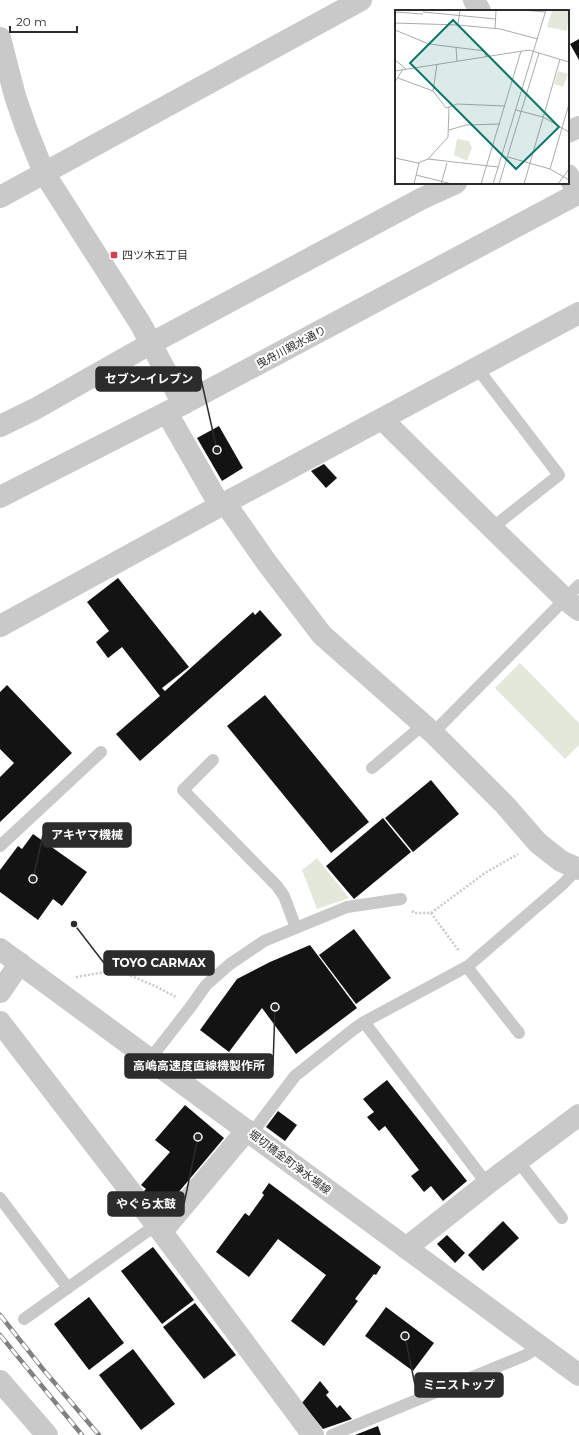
<svg xmlns="http://www.w3.org/2000/svg" width="579" height="1435" viewBox="0 0 579 1435" font-family="Montserrat,'Noto Sans JP',sans-serif">
	<style>
		.green { fill: #e3e8db }
		.building { fill: #131313 }
		.lines { fill: none; stroke-linecap: round; stroke-linejoin: round }
		.path { stroke: #c9c9c9; stroke-width: 2.5; stroke-dasharray: 2 2; stroke-linecap: butt }
		.service { stroke: #c9c9c9; stroke-width: 12 }
		.minor { stroke: #c9c9c9; stroke-width: 22 }
		.tertiary { stroke: #c9c9c9; stroke-width: 22 }
		.rail-casing { stroke: #818181; stroke-width: 4.5 }
		.rail { stroke: #fff; stroke-width: 3; stroke-dasharray: 9; stroke-linecap: butt }
		.poi-dot { fill: #d23f58; stroke: #fff; stroke-width: 1.5 }
		.labels { text-anchor: middle; dominant-baseline: central; stroke-width: 4; stroke-linejoin: round; paint-order: stroke }
		.poi-label { font-size: 11px; fill: #2c2c2c; stroke: #fff; text-anchor: start }
		.street-label { font-size: 11px; fill: #2c2c2c; stroke: #fff }
		.inset-road { fill: none; stroke: #ababab; stroke-width: 1 }
		.view { fill: #0f766e; fill-opacity: 0.15; stroke: #0f766e; stroke-width: 2 }
		.inset-edge { fill: none; stroke: #2c2c2c; stroke-width: 2 }
		.leader { fill: none; stroke: #2c2c2c; stroke-width: 1.5 }
		.callout-dot { fill: #2c2c2c; stroke: #fff; stroke-width: 1.5 }
		.callout { fill: #2c2c2c; stroke: #2c2c2c; stroke-width: 1.5 }
		.callout-label { font-size: 12px; text-anchor: middle; font-weight: bold; fill: #fff }
	</style>
	<rect width="100%" height="100%" fill="#fff"/>
	<g class="green">
		<polygon points="520,663 579,723 579,745 565,759 495,688"/>
		<polygon points="317,858 349,898 317,909 302,870"/>
	</g>
	<g class="building">
		<polygon points="579,39 579,60 570,44"/>
		<polygon points="219,426 243,468 222,481 197,438"/>
		<polygon points="324,464 337,478 326,488 311,471"/>
		<polygon points="118,578 189,667 162,688 165,691 253,612 255,615 260,610 282,635 140,761 116,734 160,696 122,647 108,658 96,642 109,631 87,602"/>
		<polygon points="7,685 72,753 0,822 0,777 14,763 0,749 0,692"/>
		<polygon points="265,695 369,822 331,853 227,726"/>
		<polygon points="431,780 459,814 413,852 385,818"/>
		<polygon points="383,818 411,852 354,899 326,866"/>
		<polygon points="33,834 87,872 62,906 53,899 38,920 0,892 0,870 18,846 22,849"/>
		<polygon points="354,929 391,978 356,1004 319,955"/>
		<polygon points="310,945 357,1008 296,1054 262,1008 229,1052 200,1030 237,979 270,962"/>
		<polygon points="387,1080 467,1181 443,1201 431,1186 424,1192 411,1176 419,1170 385,1126 379,1131 367,1117 374,1112 363,1099"/>
		<polygon points="185,1105 224,1138 162,1212 141,1194 146,1189 141,1185 170,1152 155,1140"/>
		<polygon points="278,1111 297,1125 285,1141 266,1127"/>
		<polygon points="269,1183 381,1267 376,1275 374,1274 355,1299 358,1301 324,1346 291,1321 326,1275 278,1239 249,1277 216,1252 245,1213 249,1216 264,1195 262,1193"/>
		<polygon points="503,1221 519,1238 483,1271 468,1255"/>
		<polygon points="447,1235 465,1253 455,1263 437,1244"/>
		<polygon points="153,1247 194,1300 162,1324 121,1271"/>
		<polygon points="89,1297 124,1343 89,1370 54,1324"/>
		<polygon points="195,1303 236,1355 204,1379 163,1327"/>
		<polygon points="386,1307 434,1343 413,1371 365,1336"/>
		<polygon points="133,1349 175,1404 141,1430 99,1375"/>
		<polygon points="320,1381 329,1392 326,1395 337,1408 340,1405 352,1419 323,1429 302,1403"/>
		<polygon points="378,1426 381,1435 355,1435"/>
	</g>
	<g class="lines">
		<g class="path">
			<polyline points="412,911 414,913 431,913 485,873 518,854"/>
			<polyline points="431,913 459,951"/>
			<polyline points="76,977 117,970 155,986 176,997"/>
		</g>
		<g class="service">
			<polyline points="477,368 559,475 492,528"/>
			<polyline points="433,733 579,585"/>
			<polyline points="213,760 183,790 277,886 284,896 296,928"/>
			<polyline points="372,768 423,725"/>
			<polyline points="0,846 101,752"/>
			<polyline points="467,967 519,1033"/>
			<polyline points="364,1022 487,1184"/>
			<polyline points="150,1059 192,1005 206,985 230,964 264,941 347,907 401,899"/>
			<polyline points="251,1134 295,1076 354,1029 364,1022 468,966 563,884 577,869"/>
			<polyline points="518,1161 562,1218"/>
			<polyline points="0,1198 68,1288"/>
			<polyline points="24,1319 156,1225"/>
			<polyline points="332,1435 526,1355 540,1346"/>
		</g>
		<g class="minor">
			<polyline points="474,0 480,11"/>
			<polyline points="568,132 579,127"/>
			<polyline points="568,175 578,193"/>
			<polyline points="0,197 361,0"/>
			<polyline points="167,413 220,506"/>
			<polyline points="382,419 492,528 565,599 579,610"/>
			<polyline points="0,426 35,409 150,344 421,199 456,183"/>
			<polyline points="225,503 267,563 322,635 433,733 505,805 538,843 561,861 579,869"/>
			<polyline points="0,626 225,503 579,313"/>
			<polyline points="0,992 20,963"/>
			<polyline points="0,1022 161,1231 313,1435"/>
			<polyline points="161,1231 169,1223 247,1130"/>
			<polyline points="406,1248 487,1184 579,1115"/>
			<polyline points="0,1381 47,1435"/>
		</g>
		<g class="tertiary">
			<polyline points="0,38 15,96 26,128 44,173 140,323 183,404"/>
			<polyline points="0,497 183,404 579,193"/>
			<polyline points="0,949 579,1375"/>
		</g>
		<g class="rail-casing">
			<g id="rail">
				<polyline points="0,1315 42,1368 99,1435"/>
				<polyline points="0,1335 82,1435"/>
			</g>
		</g>
		<use href="#rail" class="rail"/>
	</g>
	<rect class="poi-dot" x="110" y="251" width="8" height="8" rx="2"/>
	<g class="labels">
		<g class="poi-label">
			<text x="122" y="255">四ツ木五丁目</text>
		</g>
		<g class="street-label">
			<text transform="translate(291 347) rotate(-28)">曳舟川親水通り</text>
			<text transform="translate(290 1162) rotate(37)">堀切橋金町浄水場線</text>
		</g>
	</g>
	<g transform="translate(395 10)">
		<rect width="174" height="174" fill="#fff"/>
		<path d="M157,0H174L172,21L152,17ZM163,61L173,64L168,77L159,74ZM62,129L74,131L77,138L72,151L59,145Z" fill="#e3e8db"/>
		<path class="inset-road" d="M127,0L150,2M0,2L28,4M28,2L101,9M0,13L63,15L105,19L143,29M63,15L65,0M100,19L101,0M0,20L34,34L90,41L91,47M61,37L62,51M0,50L11,59M0,61L134,40L174,52M3,68L38,81L51,98L62,94L110,96M0,72L8,59M38,81L42,54M121,100L148,107L174,122M54,120L71,115L105,114M113,147L155,159L174,170M0,148L23,153L33,149L53,127L54,97M33,149L103,157M155,159L174,94M21,165L57,174M19,174L24,153M46,174L52,153M86,174L126,41M98,174L151,0M104,174L144,43M129,174L165,49M163,174L174,159"/>
		<path class="view" d="M58,10L164,117L121,159L15,53Z"/>
		<rect width="174" height="174" class="inset-edge"/>
	</g>
	<path class="leader" d="M217 450L201 379M33 879L43 835M74 924L104 963M275 1007L273 1066M198 1137L184 1204M405 1336L415 1385"/>
	<g class="callout-dot">
		<circle cx="217" cy="450" r="4"/>
		<circle cx="33" cy="879" r="4"/>
		<circle cx="74" cy="924" r="4"/>
		<circle cx="275" cy="1007" r="4"/>
		<circle cx="198" cy="1137" r="4"/>
		<circle cx="405" cy="1336" r="4"/>
	</g>
	<g class="callout">
		<rect x="96" y="367" width="105" height="24" rx="4"/>
		<rect x="43" y="823" width="88" height="24" rx="4"/>
		<rect x="104" y="951" width="110" height="24" rx="4"/>
		<rect x="125" y="1054" width="148" height="24" rx="4"/>
		<rect x="108" y="1192" width="76" height="24" rx="4"/>
		<rect x="415" y="1373" width="88" height="24" rx="4"/>
	</g>
	<g class="callout-label">
		<text x="149" y="383">セブン-イレブン</text>
		<text x="87" y="839">アキヤマ機械</text>
		<text x="159" y="967">TOYO CARMAX</text>
		<text x="199" y="1070">高嶋高速度直線機製作所</text>
		<text x="146" y="1208">やぐら太鼓</text>
		<text x="459" y="1389">ミニストップ</text>
	</g>
	<path d="M10 26v6h67v-6" fill="none" stroke="#2c2c2c" stroke-width="2"/>
	<text x="16" y="26" font-size="12" fill="#2c2c2c" stroke="#ffffff" stroke-width="3" paint-order="stroke">20 m</text>
</svg>
